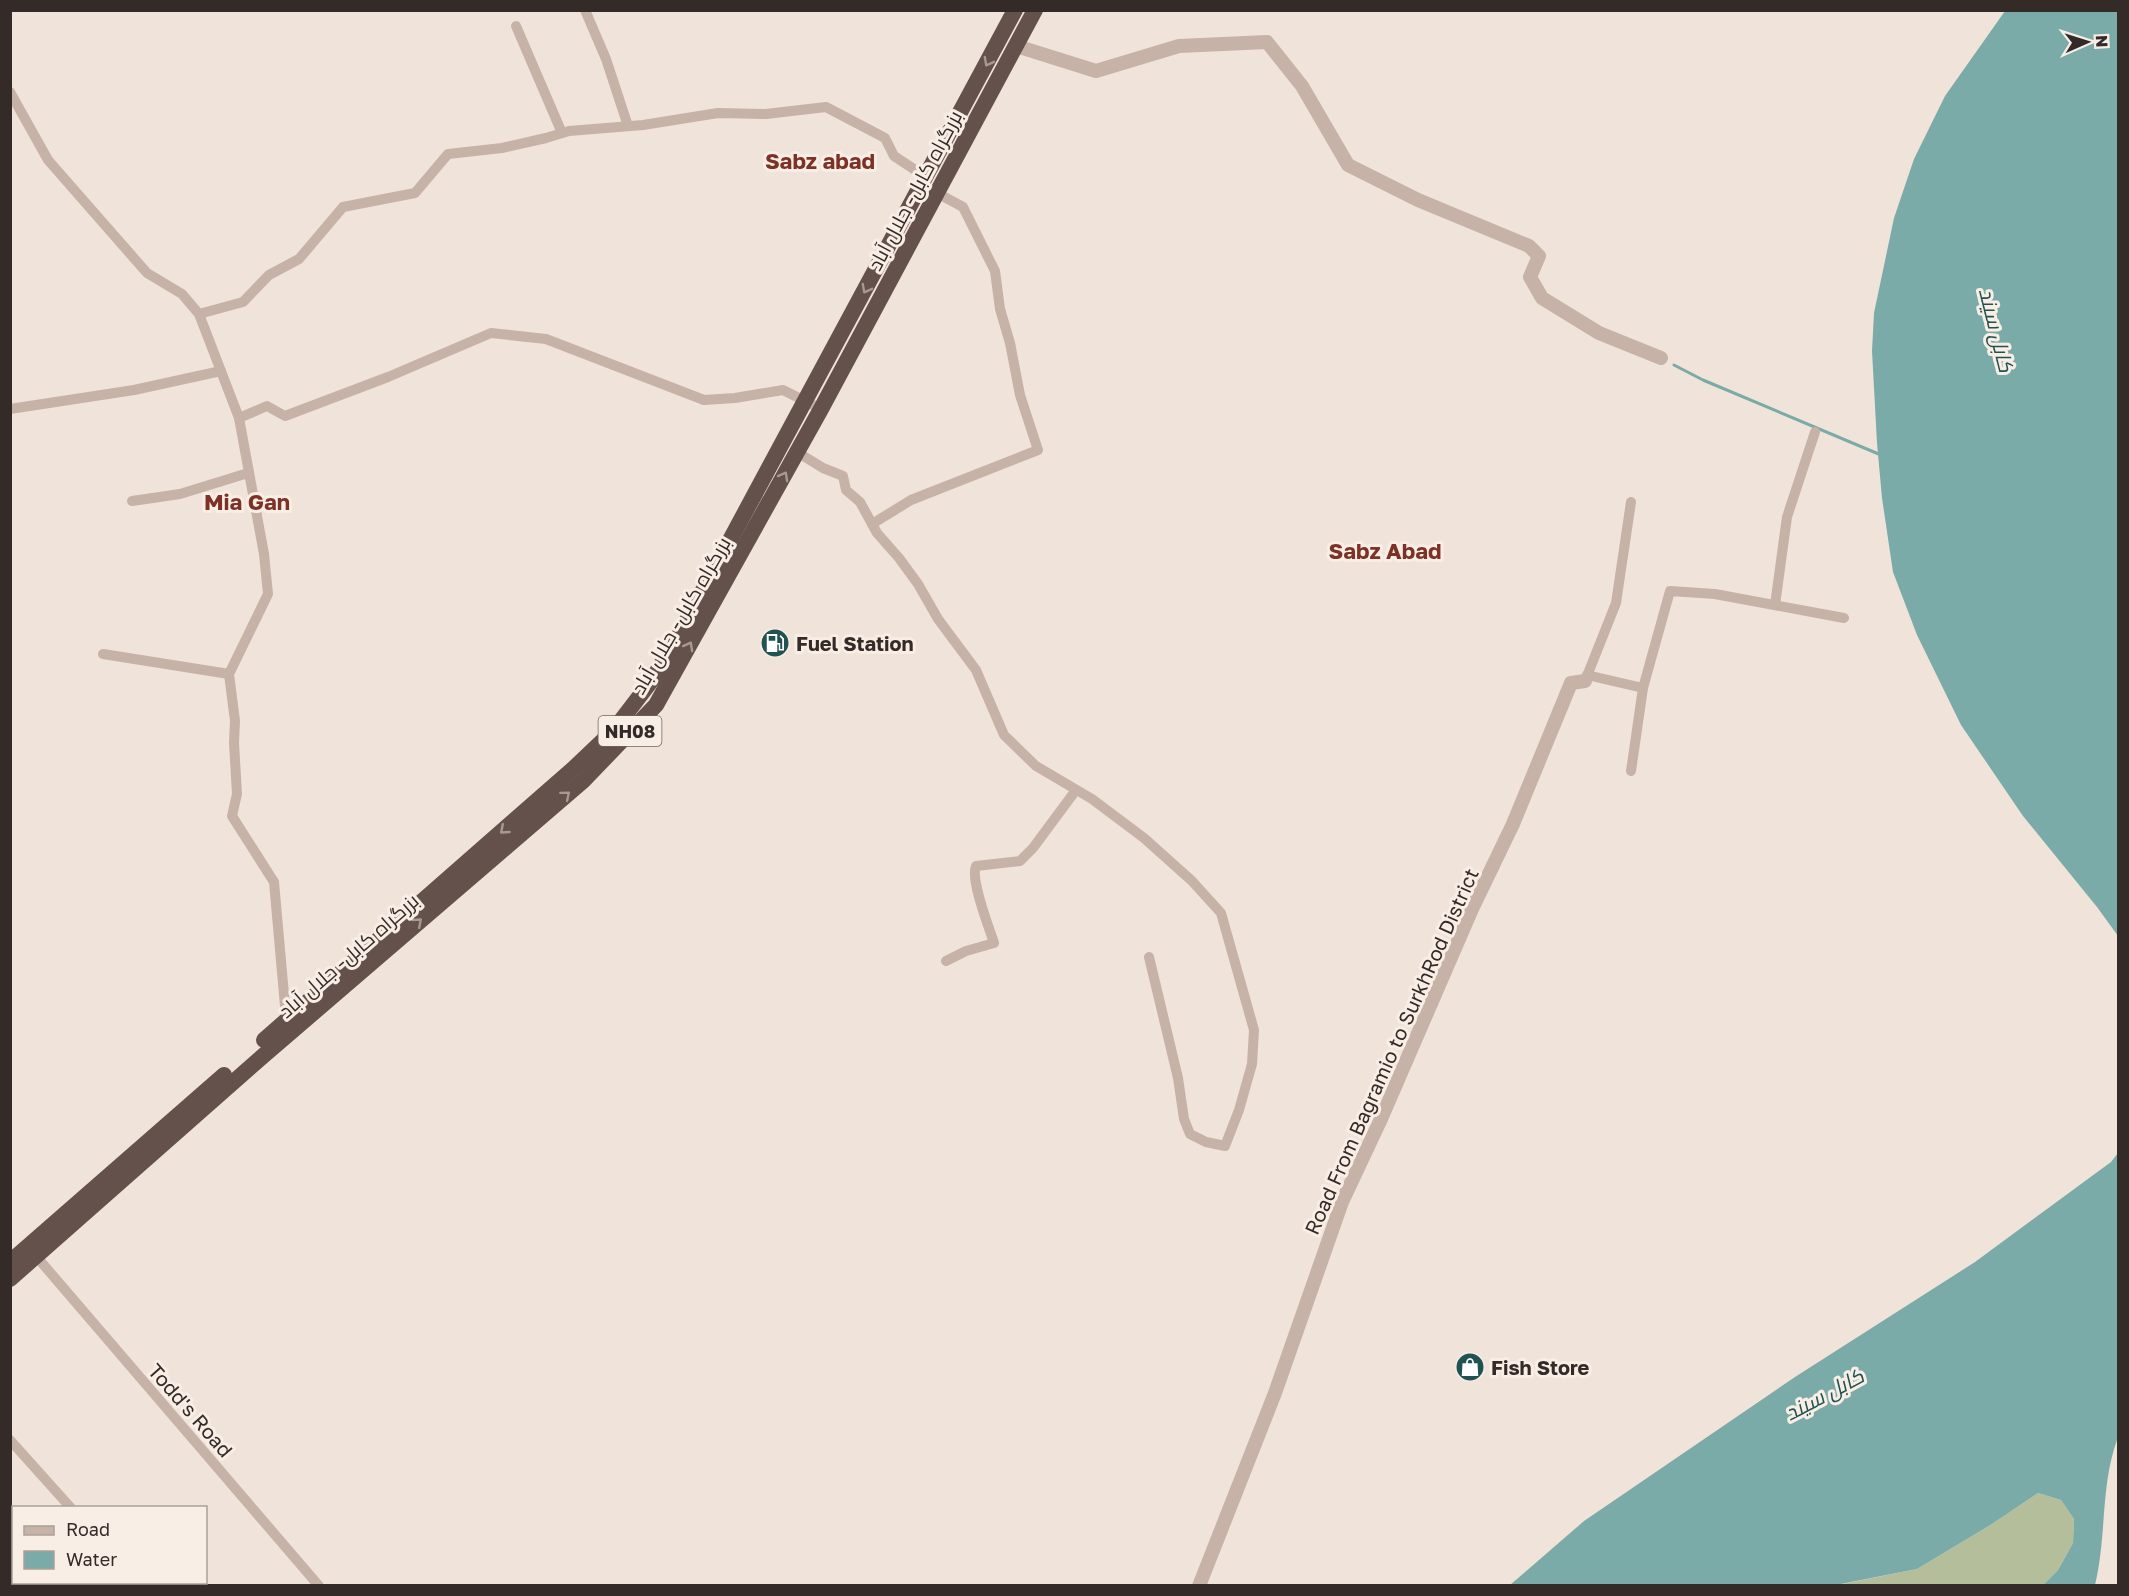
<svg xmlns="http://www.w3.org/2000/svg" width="2129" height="1596" viewBox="0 0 2129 1596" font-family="'Golos Text',Cairo,sans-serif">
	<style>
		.grass { fill: #b5be9b }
		.water { fill: #7baba8 }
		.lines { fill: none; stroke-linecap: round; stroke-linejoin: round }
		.stream { stroke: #7baba8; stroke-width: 3 }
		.minor { stroke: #c7b2a7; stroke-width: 10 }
		.tertiary { stroke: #c7b2a7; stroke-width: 14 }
		.trunk { stroke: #64514c; stroke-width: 16 }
		.oneway { stroke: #a79891 }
		.labels { text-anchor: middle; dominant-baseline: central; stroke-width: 6; stroke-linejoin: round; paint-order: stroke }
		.shield { fill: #f8eee6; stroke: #6f6560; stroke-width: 1.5 }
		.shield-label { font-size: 18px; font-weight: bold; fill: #342a27 }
		.street-label { font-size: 20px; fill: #342a27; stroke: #f8eee6 }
		.poi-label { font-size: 20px; font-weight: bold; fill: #342a27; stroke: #f8eee6; text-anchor: start }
		.water-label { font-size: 21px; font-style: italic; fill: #1f5251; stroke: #f8eee6 }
		.quarter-label { font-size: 22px; font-weight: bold; fill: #7e3125; stroke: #f8eee6 }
	</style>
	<rect width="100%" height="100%" fill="#f0e3da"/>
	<polygon class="grass" points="2038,1493 2061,1500 2074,1519 2073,1543 2058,1570 2043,1585 1833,1586 1917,1569 1992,1524"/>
	<g class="water">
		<polygon points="2005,11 2118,11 2118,936 2097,907 2023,816 1961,725 1917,635 1893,572 1882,498 1877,443 1872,351 1874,313 1894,218 1914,159 1945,96"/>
		<path d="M2118,1153V1437C2100,1485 2107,1536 2095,1585H2043L2058,1570L2073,1543L2074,1519L2061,1500L2038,1493L1992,1524L1917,1569L1841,1584L1510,1585L1584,1521L1795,1377L1975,1262L2111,1162Z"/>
	</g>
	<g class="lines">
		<polyline class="stream" points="1674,365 1703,380 1881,455"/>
		<g class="minor">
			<polyline points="585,10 606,59 628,126"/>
			<polyline points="516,26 562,133"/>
			<polyline points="10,92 48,160 147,273 182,294 199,314 239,418"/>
			<polyline points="199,314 243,302 269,275 299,259 343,207 415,193 448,154 502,148 546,138 569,131 643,125 718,113 766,114 826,107 885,138 894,156 926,177"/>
			<polyline points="10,409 134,390 221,371"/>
			<polyline points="797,452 823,468 843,476 846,490 860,502 877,533 899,558 918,584 938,619 976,670 1004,735 1036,766 1092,799 1144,838 1192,881 1221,913 1254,1030 1252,1064 1239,1110 1225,1146 1206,1142 1190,1134 1184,1119 1178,1078 1149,957"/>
			<polyline points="132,501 180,494 248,473"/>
			<polyline points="872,524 911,500 1038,450 1020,395 1010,343 1000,309 995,271 963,207 937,193"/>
			<polyline points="1775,605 1787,517 1815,432"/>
			<polyline points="103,654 229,674"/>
			<polyline points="1587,675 1643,688"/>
			<polyline points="1585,681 1616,603 1631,502"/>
			<polyline points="1631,771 1643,688 1670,591 1715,594 1844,618"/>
			<path d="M946,961L966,951L994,943C989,927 970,880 976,866L1020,861L1033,848L1076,790"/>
			<polyline points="289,1018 285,1006 274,882 232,816 237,794 234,743 235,721 229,674 268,594 264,554 239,418 267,406 285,416 388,377 491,333 546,339 704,400 735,398 783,390 821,409"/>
			<polyline points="36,1256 319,1586"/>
			<polyline points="10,1440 71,1508"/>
			<polyline points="139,1582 142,1586"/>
		</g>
		<g class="tertiary">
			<polyline points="1016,46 1096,71 1179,46 1267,42 1302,86 1348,165 1418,200 1529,246 1539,256 1530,277 1542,298 1599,333 1661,358"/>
			<polyline points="1199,1586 1275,1393 1342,1202 1381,1119 1472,909 1513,824 1571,683 1585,681"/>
		</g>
		<g class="trunk">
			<polyline points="264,1040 573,769 613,731 652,680 678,637 1015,10"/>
			<polyline points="10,1262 224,1075"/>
			<polyline points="10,1279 263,1056 583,781 656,705 821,409 1035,10"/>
		</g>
	</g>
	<defs><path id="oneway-chevron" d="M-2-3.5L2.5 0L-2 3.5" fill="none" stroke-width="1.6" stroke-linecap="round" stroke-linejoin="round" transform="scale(1.5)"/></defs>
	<g class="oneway">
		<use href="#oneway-chevron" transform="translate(988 62) rotate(118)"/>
		<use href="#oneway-chevron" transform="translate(866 289) rotate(118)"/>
		<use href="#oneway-chevron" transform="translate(784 476) rotate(-61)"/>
		<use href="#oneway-chevron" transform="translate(689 646) rotate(-61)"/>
		<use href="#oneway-chevron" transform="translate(566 795) rotate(-40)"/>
		<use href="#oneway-chevron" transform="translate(504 830) rotate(139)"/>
		<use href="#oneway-chevron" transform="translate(418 922) rotate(-41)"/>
	</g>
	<defs>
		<g id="fuel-disc" transform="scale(1.5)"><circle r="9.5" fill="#1f5251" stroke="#f8eee6"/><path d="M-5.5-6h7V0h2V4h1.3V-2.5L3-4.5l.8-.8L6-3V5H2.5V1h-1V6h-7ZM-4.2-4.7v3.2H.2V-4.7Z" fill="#fff"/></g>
		<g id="shop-disc" transform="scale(1.5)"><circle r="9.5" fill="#1f5251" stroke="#f8eee6"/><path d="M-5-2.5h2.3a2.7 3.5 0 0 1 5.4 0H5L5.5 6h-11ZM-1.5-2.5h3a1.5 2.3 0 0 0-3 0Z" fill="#fff"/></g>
	</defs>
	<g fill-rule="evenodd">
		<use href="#fuel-disc" x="775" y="643"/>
		<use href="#shop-disc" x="1470" y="1367"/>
	</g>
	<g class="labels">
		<rect class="shield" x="598.5" y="716" width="63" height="30" rx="4.5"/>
		<g class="shield-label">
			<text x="630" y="731">NH08</text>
		</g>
		<g class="street-label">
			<text transform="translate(914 190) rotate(-62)">بزرگراه کابل- جلال آباد</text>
			<text transform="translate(680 615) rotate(-60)">بزرگراه کابل- جلال آباد</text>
			<text transform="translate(348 955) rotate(-41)">بزرگراه کابل- جلال آباد</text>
			<text transform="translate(1391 1051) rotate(-66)">Road From Bagramio to SurkhRod District</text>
			<text transform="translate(191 1410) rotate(49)">Todd's Road</text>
		</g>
		<g class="poi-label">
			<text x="796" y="643">Fuel Station</text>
			<text x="1491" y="1367">Fish Store</text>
		</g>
		<g class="water-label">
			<text transform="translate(1997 330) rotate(76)">کابل سيند</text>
			<text transform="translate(1824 1394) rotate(-28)">کابل سيند</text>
		</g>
		<g class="quarter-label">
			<text x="820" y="160">Sabz abad</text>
			<text x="247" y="501">Mia Gan</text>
			<text x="1385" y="550">Sabz Abad</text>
		</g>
	</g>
	<rect width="2129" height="1596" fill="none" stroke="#342a27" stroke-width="24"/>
	<rect x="12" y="1506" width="195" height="78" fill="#f8eee6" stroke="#aaa09a" stroke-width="1.5"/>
	<rect x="24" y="1526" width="30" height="9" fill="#c7b2a7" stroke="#aaa09a" stroke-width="1.5"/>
	<text x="66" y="1536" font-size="18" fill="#342a27">Road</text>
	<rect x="24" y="1551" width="30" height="18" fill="#7baba8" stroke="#aaa09a" stroke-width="1.5"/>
	<text x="66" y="1566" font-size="18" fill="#342a27">Water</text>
	<g transform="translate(2087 42) rotate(87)" stroke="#f8eee6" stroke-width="4.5" paint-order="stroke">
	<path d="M0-4.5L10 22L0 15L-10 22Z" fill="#342a27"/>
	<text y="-9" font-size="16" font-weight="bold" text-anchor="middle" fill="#342a27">N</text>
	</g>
</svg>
